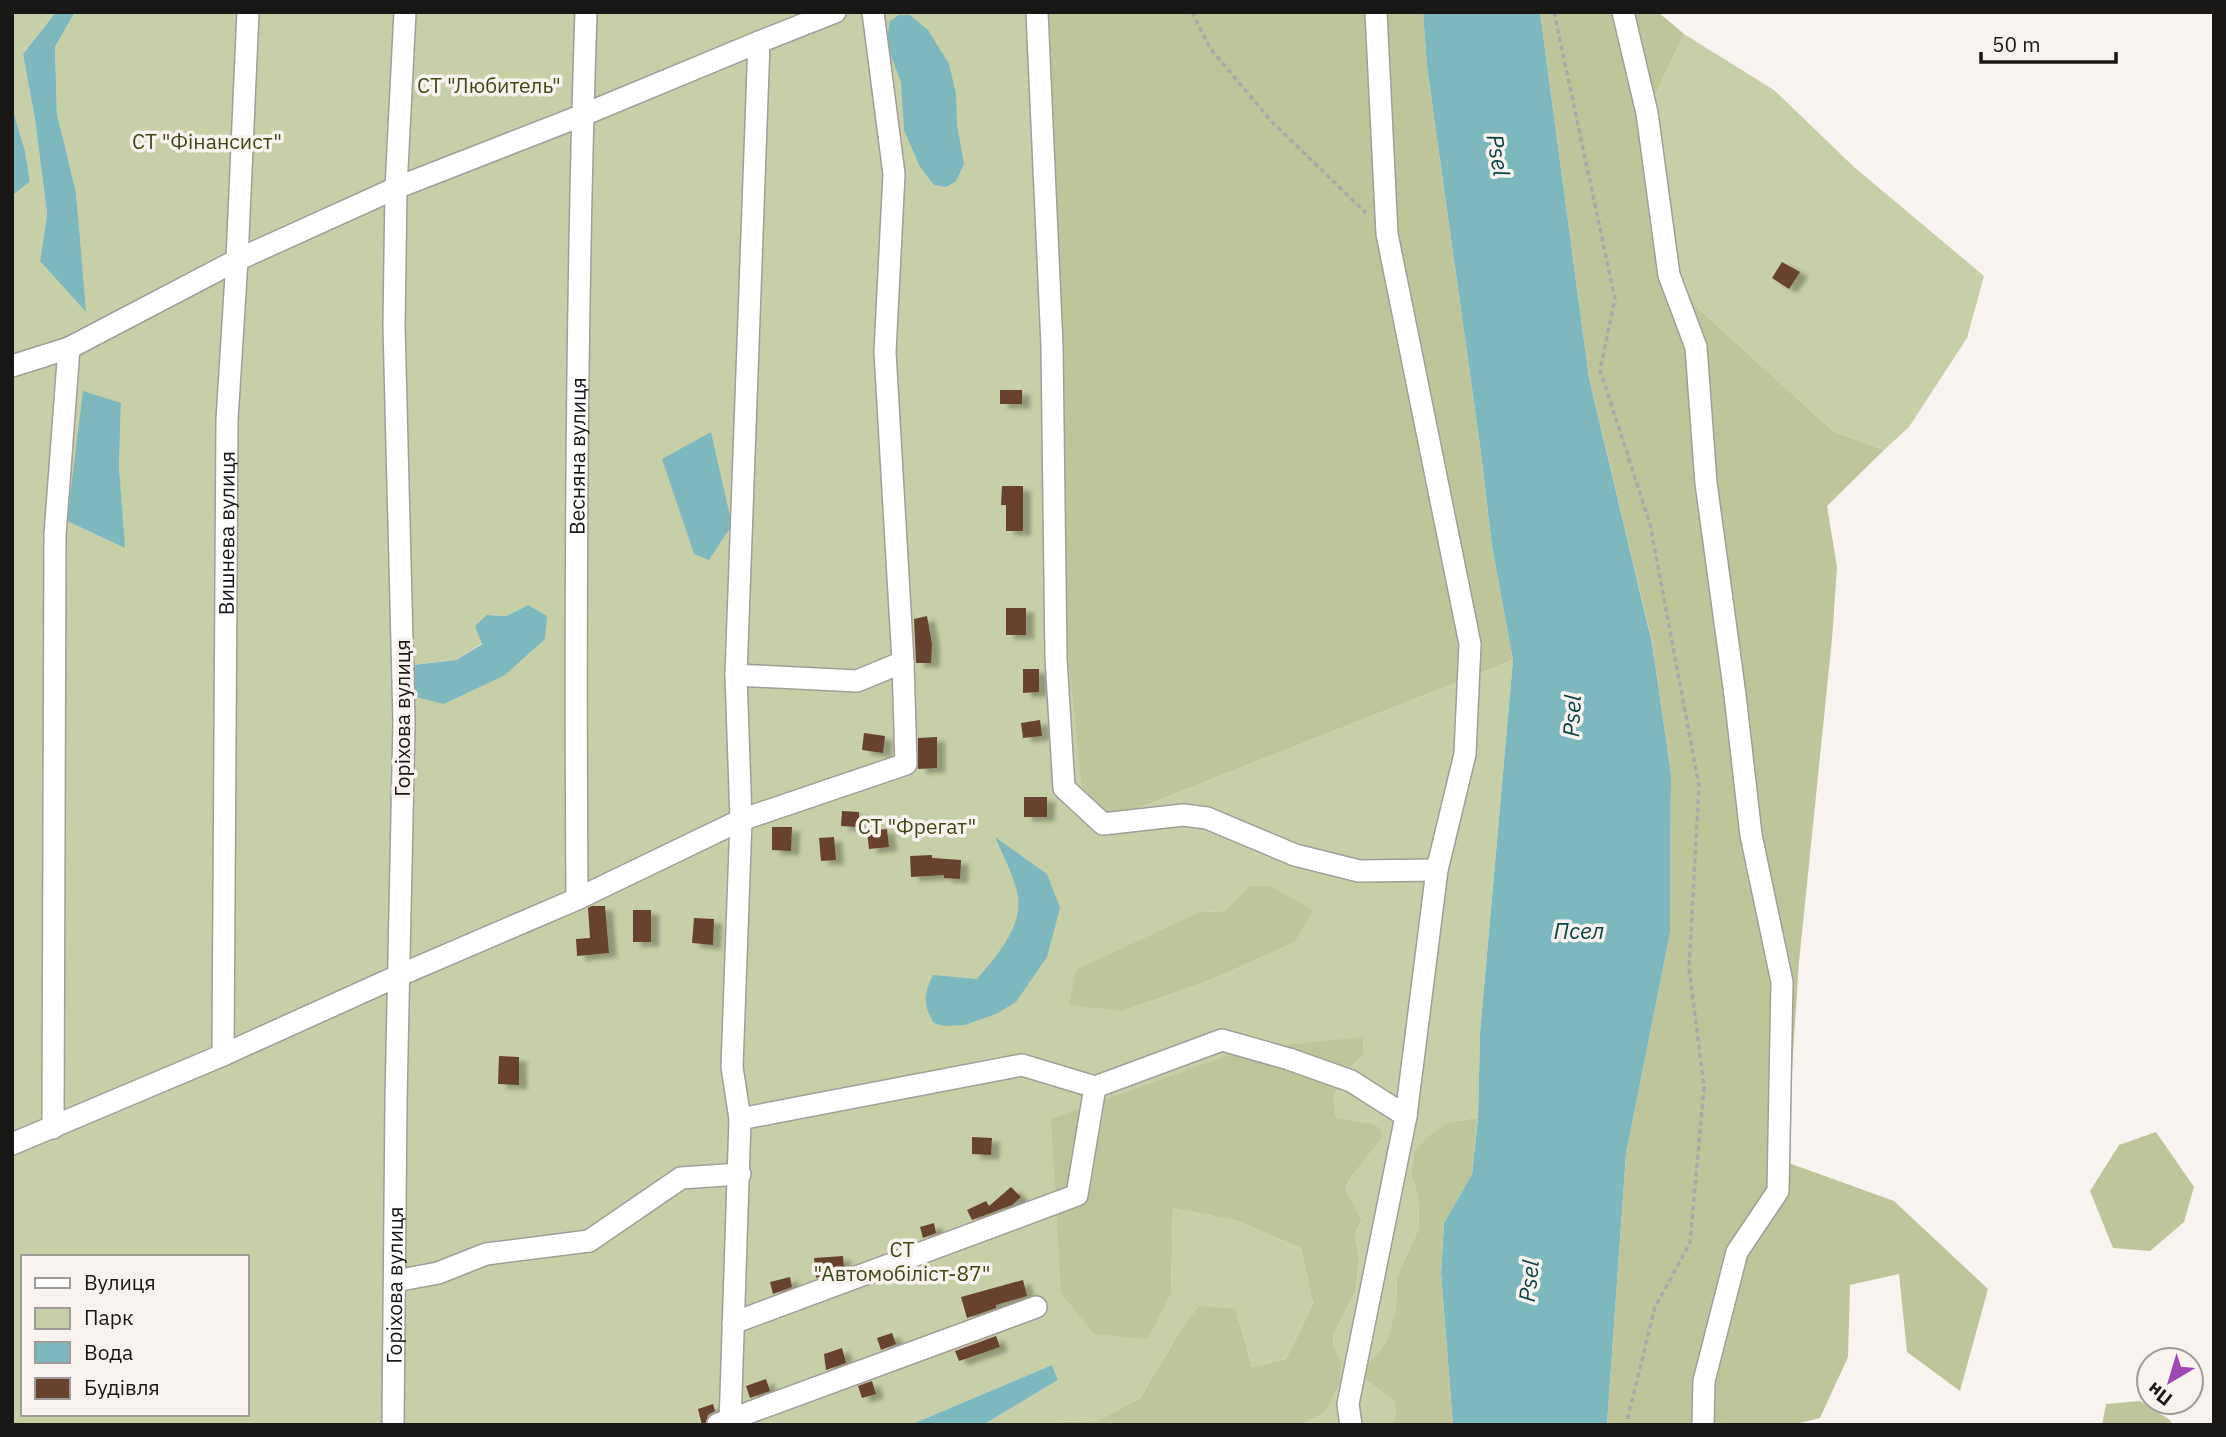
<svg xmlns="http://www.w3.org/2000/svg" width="2226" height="1437" viewBox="0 0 2226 1437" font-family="'IBM Plex Sans',sans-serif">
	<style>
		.green { fill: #c7cfa7; fill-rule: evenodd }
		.forest { fill: #bec699 }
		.water { fill: #7db8bf }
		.building { fill: #68422d; filter: url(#shadow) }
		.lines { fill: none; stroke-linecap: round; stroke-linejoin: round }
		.minor-casing { stroke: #a29d99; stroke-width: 24 }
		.path { stroke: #aca8a5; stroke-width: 3.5; stroke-dasharray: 5 3.5; stroke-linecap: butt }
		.minor { stroke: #fff; stroke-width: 21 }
		.labels { text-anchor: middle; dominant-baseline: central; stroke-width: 7; stroke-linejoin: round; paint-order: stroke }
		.park-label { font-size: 21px; fill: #3f4712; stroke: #f9f3ef }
		.street-label { font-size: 21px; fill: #191716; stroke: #f9f3ef }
		.water-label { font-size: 23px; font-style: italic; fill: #0a4348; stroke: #f9f3ef }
	</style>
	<defs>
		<filter id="shadow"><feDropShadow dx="8" dy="4.5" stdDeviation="2" flood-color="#0004"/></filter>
	</defs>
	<rect width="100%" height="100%" fill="#f9f3ef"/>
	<g class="green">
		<path d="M12,12H56L23,54L35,120L47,214L40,261L78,219L76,192L57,114L55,47L75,12H1037L1086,829L1513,660L1480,1033L1478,1118L1449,1122L1411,1174L1418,1196L1419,1228L1397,1276L1396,1309L1386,1342L1359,1375L1393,1400L1396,1411L1393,1425H1302L1325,1412L1341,1361L1333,1344L1334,1334L1356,1290L1359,1257L1355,1234L1362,1220L1346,1192L1349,1180L1383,1137L1370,1123L1337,1118C1327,1091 1347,1071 1364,1054L1363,1037L1051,1119L1171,1293L1173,1208L1237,1221L1301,1248L1313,1304L1286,1359L1252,1367L1236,1309L1179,1333L1140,1398L1097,1421L1061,1422L1060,1425H983L1058,1380L1052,1365L910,1425H12V194L30,181L25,151L12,107ZM121,403L119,466L124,547L67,521ZM528,605L444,704L413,665L456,660L482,643L487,615L506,616ZM1249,886L1294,943L1208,981L1123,1011L1200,912L1225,911ZM23,1257H247V1414H23Z"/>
		<polygon points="1684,34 1774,90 1854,167 1984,276 1967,338 1909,427 1884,450 1833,431 1700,310 1669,275 1647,113"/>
	</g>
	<g class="forest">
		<polygon points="1037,12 1423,12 1427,67 1481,453 1492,547 1513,660 1086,829 1054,514"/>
		<polygon points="1540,12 1658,12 1684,34 1647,113 1669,275 1700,310 1833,431 1884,450 1827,506 1837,567 1832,639 1799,962 1786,1162 1894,1201 1988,1289 1960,1391 1907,1352 1899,1274 1850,1285 1848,1357 1820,1418 1792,1425 1607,1425 1626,1154 1670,933 1671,773 1652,642 1589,378"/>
		<polygon points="1249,886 1270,886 1313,910 1294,943 1208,981 1123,1011 1069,1005 1076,970 1200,912 1225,911"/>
		<path d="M1363,1037L1364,1054C1347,1071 1327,1091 1337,1118L1370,1123L1380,1128L1383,1137L1349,1180L1346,1191L1362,1220L1355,1234L1359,1257L1356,1290L1334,1334L1333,1344L1341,1361L1340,1382L1325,1412L1302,1425H1060L1061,1422L1097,1421L1140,1398L1179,1333L1199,1306L1236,1309L1252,1367L1286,1359L1313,1304L1301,1248L1237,1221L1173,1208L1171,1293L1148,1339L1094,1334L1061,1293L1051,1119L1246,1049Z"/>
		<polygon points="1478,1118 1472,1174 1444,1223 1441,1273 1453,1425 1393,1425 1396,1411 1393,1400 1359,1375 1386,1342 1396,1309 1397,1276 1419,1228 1418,1196 1411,1174 1415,1151 1429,1136 1449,1122"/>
		<polygon points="2156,1132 2194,1187 2184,1222 2150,1251 2113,1248 2090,1191 2119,1145"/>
		<polygon points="2140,1401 2170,1420 2173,1425 2102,1425 2106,1404"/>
	</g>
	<g class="water">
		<polygon points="56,12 75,12 55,47 57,114 76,192 86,312 40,261 47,214 35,120 23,54"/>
		<polygon points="1423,12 1540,12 1589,378 1652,643 1671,773 1670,933 1626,1154 1607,1425 1453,1425 1441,1273 1444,1223 1472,1174 1478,1118 1480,1033 1513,660 1492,547 1481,453 1427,67"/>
		<polygon points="899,15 910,15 928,30 949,64 956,94 957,125 964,164 956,181 946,187 934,185 920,167 904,130 901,82 886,43 890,21"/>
		<polygon points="12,107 25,151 30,181 13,195"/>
		<polygon points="83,391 121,403 119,466 125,548 67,521"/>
		<polygon points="711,432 732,525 709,560 694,554 662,459"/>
		<polygon points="528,605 547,616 545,639 505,675 444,704 412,696 413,665 456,660 482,644 475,626 487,615 506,616"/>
		<path d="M995,837L1047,874L1060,908L1047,957L1016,1002L996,1014L965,1025L944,1026L934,1023C922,1003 924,994 933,975L977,979C998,954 1027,923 1016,888C1011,870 1002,853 995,837Z"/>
		<polygon points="1052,1365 1058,1380 983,1425 910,1425"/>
	</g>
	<g class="building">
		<polygon points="1782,262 1800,272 1789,289 1772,278"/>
		<rect x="1000" y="390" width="22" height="14"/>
		<polygon points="1002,486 1023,486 1023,531 1006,531 1006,505 1001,505"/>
		<rect x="1006" y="608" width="20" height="27"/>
		<polygon points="927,616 932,644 931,663 916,663 914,619"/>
		<polygon points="1023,669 1039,669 1039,692 1023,693"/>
		<polygon points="1040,720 1042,736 1023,738 1021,723"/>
		<polygon points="864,733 885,736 883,753 862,750"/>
		<polygon points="937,737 937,768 918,769 918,738"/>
		<rect x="1024" y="797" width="23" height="20"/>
		<polygon points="842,811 859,812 859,827 841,826"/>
		<polygon points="772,827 792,827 791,851 772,850"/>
		<polygon points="887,829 889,847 869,849 867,831"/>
		<polygon points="834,837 836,860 821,861 819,838"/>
		<polygon points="932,855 932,858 961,860 960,879 944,878 944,875 911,877 910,856"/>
		<polygon points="592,906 605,906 609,953 577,956 576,939 590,938 588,908"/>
		<rect x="633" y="910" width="18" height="32"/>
		<polygon points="694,918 714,919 713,945 692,943"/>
		<polygon points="499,1056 519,1057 519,1085 498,1084"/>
		<polygon points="972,1137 992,1138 991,1155 972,1154"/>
		<polygon points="1011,1187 1021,1197 1012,1205 972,1220 967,1210 986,1201 989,1206"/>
		<polygon points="934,1223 936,1233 923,1238 920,1227"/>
		<polygon points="843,1256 844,1268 816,1278 814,1258"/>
		<polygon points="790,1277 792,1287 773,1294 770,1282"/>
		<polygon points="1023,1280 1027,1296 996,1305 996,1308 967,1318 961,1297"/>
		<polygon points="892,1333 896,1344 881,1350 877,1338"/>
		<polygon points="996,1336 1000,1347 959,1361 955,1351"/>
		<polygon points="842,1348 846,1363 826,1370 824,1354"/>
		<polygon points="766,1379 770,1391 750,1398 746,1386"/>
		<polygon points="872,1381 876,1394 862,1398 858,1386"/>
		<polygon points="713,1404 715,1411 708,1415 705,1425 702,1425 698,1409"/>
	</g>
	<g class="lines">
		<g class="minor-casing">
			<g id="minor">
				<polyline points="1037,12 1052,346 1056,658 1064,788 1103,824 1183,815 1207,818 1295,855 1359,871 1437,870"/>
				<polyline points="1623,12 1647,113 1669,275 1696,347 1706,483 1735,695 1751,835 1782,982 1778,1191 1737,1252 1704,1381 1703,1425"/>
				<polyline points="12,366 69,348 237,260 396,188 583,115 759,42"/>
				<polyline points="736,675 857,681 903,662 885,352 894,174 873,12"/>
				<path id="s1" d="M577,899C575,604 576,308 586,12"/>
				<path id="s2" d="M223,1055L227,420L237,260L248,12"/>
				<polyline points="740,1119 732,1067 741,820 736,675 759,42 835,12"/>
				<polyline points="53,1128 55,535 69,348"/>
				<polyline points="12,1144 223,1055 400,975 577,899 741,820 906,764 903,662"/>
				<polyline points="395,1281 438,1273 486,1254 589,1241 681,1178 740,1174"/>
				<polyline points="733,1323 1077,1195 1095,1087"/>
				<polyline points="718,1424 1036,1307"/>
				<path id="s3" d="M393,1425L396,1100L404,721L394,326L396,188L405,12"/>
				<polyline points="730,1425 740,1119 1022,1065 1095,1087 1222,1040 1289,1059 1351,1081 1406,1116"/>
				<polyline points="1351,1425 1348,1404 1406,1116 1437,870 1465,754 1470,644 1387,234 1376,12"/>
			</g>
		</g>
		<g class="path">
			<polyline points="1192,12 1210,48 1272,122 1366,213"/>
			<polyline points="1554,12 1615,299 1600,370 1650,524 1699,786 1689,968 1704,1087 1690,1243 1655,1307 1626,1425"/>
		</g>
		<use href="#minor" class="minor"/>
	</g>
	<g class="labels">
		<g class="park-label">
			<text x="489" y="85">СТ "Любитель"</text>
			<text x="207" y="141">СТ "Фiнансист"</text>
			<text x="917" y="826">СТ "Фрегат"</text>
			<text x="902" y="1249">СТ<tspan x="902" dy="24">"Автомобiлiст-87"</tspan></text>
		</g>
		<g class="street-label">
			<text stroke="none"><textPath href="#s1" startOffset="443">Весняна вулиця</textPath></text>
			<text stroke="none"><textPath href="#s2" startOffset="522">Вишнева вулиця</textPath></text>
			<text transform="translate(402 718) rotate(-90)">Горіхова вулиця</text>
			<text stroke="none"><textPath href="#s3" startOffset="140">Горіхова вулиця</textPath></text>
		</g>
		<g class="water-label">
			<text transform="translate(1499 155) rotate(80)">Psel</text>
			<text transform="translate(1571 716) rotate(-87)">Psel</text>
			<text x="1579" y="930">Псел</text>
			<text transform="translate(1528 1281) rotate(-84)">Psel</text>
		</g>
	</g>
	<rect width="2226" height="1437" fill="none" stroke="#191716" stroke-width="28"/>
	<rect x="21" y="1255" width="228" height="161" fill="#f9f3ef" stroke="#9f9b98" stroke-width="2"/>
	<rect x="35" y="1278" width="35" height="10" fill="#ffffff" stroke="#9f9b98" stroke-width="2"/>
	<text x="84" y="1290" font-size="21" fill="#191716">Вулиця</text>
	<rect x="35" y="1308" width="35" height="21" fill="#c7cfa7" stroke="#9f9b98" stroke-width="2"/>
	<text x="84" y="1325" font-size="21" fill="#191716">Парк</text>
	<rect x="35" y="1342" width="35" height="21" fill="#7db8bf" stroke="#9f9b98" stroke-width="2"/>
	<text x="84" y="1360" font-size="21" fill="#191716">Вода</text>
	<rect x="35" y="1378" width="35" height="21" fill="#68422d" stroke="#9f9b98" stroke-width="2"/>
	<text x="84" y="1395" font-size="21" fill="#191716">Будівля</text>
	<g transform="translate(2170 1381) rotate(218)"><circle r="33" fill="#f9f3ef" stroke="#9f9b98" stroke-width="2"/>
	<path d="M0-5L12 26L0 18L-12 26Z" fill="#9e48b6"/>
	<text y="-10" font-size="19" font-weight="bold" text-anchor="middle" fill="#191716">Пн</text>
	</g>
	<path d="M1981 52v10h135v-10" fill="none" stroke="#191716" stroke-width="3.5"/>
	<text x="1992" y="52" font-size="21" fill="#191716" stroke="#f9f3ef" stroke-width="5" paint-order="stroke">50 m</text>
</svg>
